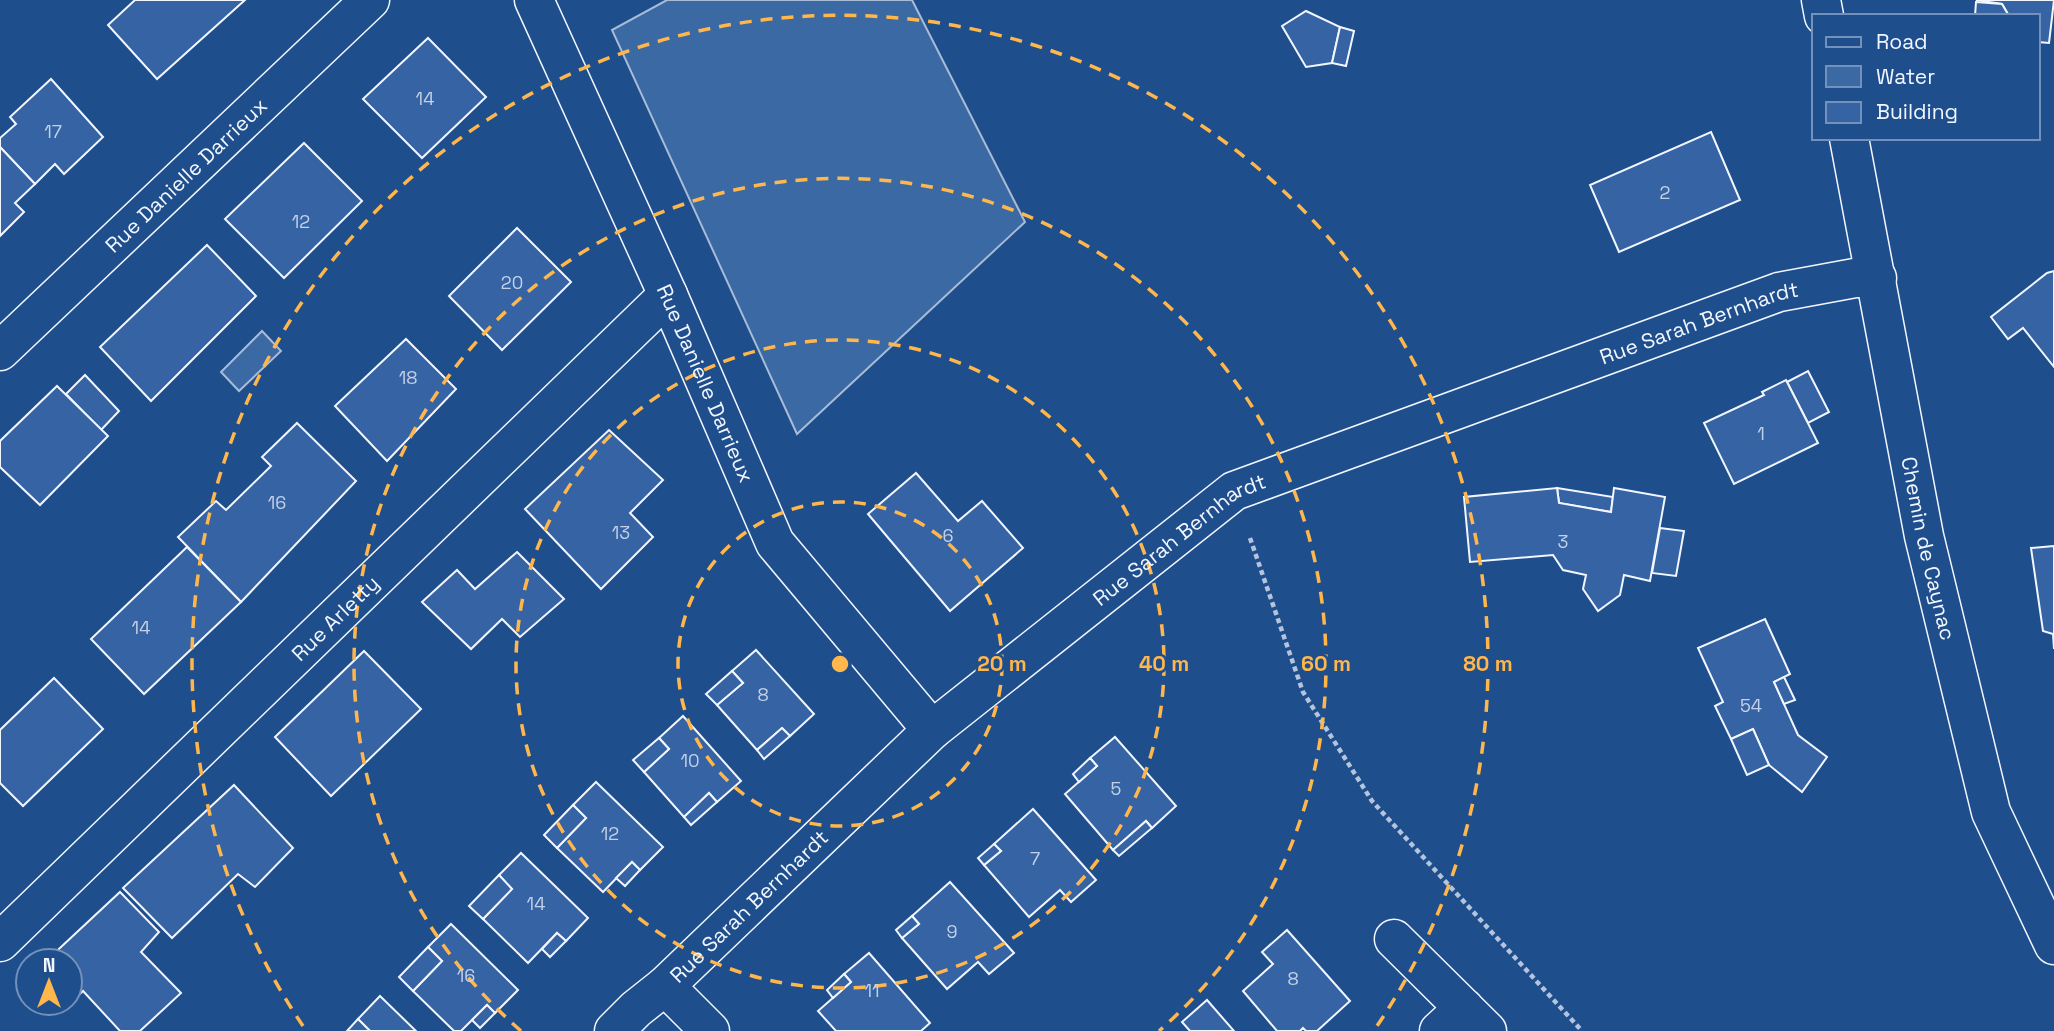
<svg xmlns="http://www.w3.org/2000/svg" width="2054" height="1031" viewBox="0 0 2054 1031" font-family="'Space Grotesk',sans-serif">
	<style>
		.water { fill: #3b69a3; stroke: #a8bbd7; stroke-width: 2 }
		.building { fill: #3563a3; stroke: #f2f6ff; stroke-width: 2 }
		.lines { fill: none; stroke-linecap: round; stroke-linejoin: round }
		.street-casing { stroke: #f2f6ff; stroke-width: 41 }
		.path { stroke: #b3c4dc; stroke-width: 4.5; stroke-dasharray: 5 3.5; stroke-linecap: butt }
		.street { stroke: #1f4e8c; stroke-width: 38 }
		.ring { fill: none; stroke: #ffb74d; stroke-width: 3.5; stroke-dasharray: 12 9 }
		.labels { text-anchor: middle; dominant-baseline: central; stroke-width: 5; stroke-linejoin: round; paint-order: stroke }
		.number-label { font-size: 18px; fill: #c3d1e8 }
		.street-label { font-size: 21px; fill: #f2f6ff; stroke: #1f4e8c }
		.centre { fill: #ffb74d; stroke: #1f4e8c; stroke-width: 3.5 }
		.ring-label { font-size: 21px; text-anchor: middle; font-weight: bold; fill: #ffb74d; stroke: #1f4e8c; stroke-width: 5; stroke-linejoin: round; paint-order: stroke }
	</style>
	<rect width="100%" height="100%" fill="#1f4e8c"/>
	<g class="water">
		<polygon points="667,0 912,0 1025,222 797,434 612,30"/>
		<polygon points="262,331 281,351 239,391 221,372"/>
	</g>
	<g class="building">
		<polygon points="135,0 245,0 157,79 108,25"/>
		<polygon points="1976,0 2054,0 2049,43 2038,42 2038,16 2009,16 2002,4"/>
		<polygon points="1976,2 2002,4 2009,16 1975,16"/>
		<polygon points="1306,11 1340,27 1332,63 1306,67 1282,26"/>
		<polygon points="1340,27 1354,31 1346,66 1332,63"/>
		<polygon points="428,38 486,97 422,158 363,99"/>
		<polygon points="51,79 103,137 64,174 55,164 35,184 0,147 0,138 16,124 10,117"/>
		<polygon points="1711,132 1740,200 1619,252 1590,185"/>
		<polygon points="304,143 362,201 284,278 225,219"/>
		<polygon points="0,147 35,184 15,203 24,212 0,236"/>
		<polygon points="517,228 571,282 502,350 449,296"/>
		<polygon points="207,245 256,296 151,401 100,347"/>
		<polygon points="2054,271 2054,367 2023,328 2008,339 1991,317 2047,273"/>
		<polygon points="406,339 456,389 387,461 335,406"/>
		<polygon points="1808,371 1829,412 1808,423 1787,382"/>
		<polygon points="85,375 119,411 101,430 66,394"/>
		<polygon points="1786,380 1818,443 1734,484 1704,423 1764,395 1762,392"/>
		<polygon points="57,386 108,436 40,505 0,467 0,441"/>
		<polygon points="297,423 356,481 241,602 178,537 216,501 226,510 271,466 262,457"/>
		<polygon points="609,430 663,480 630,513 653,537 601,589 525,509"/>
		<polygon points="916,473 958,521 982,501 1023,548 950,611 868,514"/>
		<polygon points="1557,488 1613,497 1611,512 1559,503"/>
		<polygon points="1557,488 1559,503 1611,512 1614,488 1665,497 1650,581 1624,575 1620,595 1598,611 1583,589 1586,575 1563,570 1553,555 1470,562 1464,497"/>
		<polygon points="1660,528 1684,531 1676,576 1652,573"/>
		<polygon points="2054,546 2054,649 2053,634 2043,631 2031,548"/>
		<polygon points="187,547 241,602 144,694 91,639"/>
		<polygon points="517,552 564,599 520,637 502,619 471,649 422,602 457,570 475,589"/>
		<polygon points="1765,619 1790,674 1774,682 1798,735 1827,757 1802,792 1769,765 1753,729 1731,739 1715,706 1723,702 1698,648"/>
		<polygon points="756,650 814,714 790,736 782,728 757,750 717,705 743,683 732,671"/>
		<polygon points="364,651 421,709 331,796 275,737"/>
		<polygon points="732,671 743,683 717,705 706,694"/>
		<polygon points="1784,677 1795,700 1784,704 1774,682"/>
		<polygon points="54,678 103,729 23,806 0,783 0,730"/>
		<polygon points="683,716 741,781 717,802 709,793 684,817 644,772 669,749 659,738"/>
		<polygon points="782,728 790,736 764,759 757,750"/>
		<polygon points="1753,729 1769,765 1747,775 1731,739"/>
		<polygon points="1115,737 1176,806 1152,828 1146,821 1113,850 1065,794 1097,766 1090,758"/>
		<polygon points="659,738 669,749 644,772 633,760"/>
		<polygon points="1090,758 1097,766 1079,782 1073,774"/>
		<polygon points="596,782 663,847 640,870 632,862 603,892 557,848 586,818 573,805"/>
		<polygon points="234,785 293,848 255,887 238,874 172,938 123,888"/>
		<polygon points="709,793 717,802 691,825 684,817"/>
		<polygon points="573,805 586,818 557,848 544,835"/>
		<polygon points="1033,809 1096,880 1071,902 1060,890 1029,917 984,865 1001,851 994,844"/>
		<polygon points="1146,821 1152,828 1119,856 1113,850"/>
		<polygon points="994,844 1001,851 984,865 978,858"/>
		<polygon points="521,853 588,918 566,941 557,933 528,963 483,919 512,889 499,875"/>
		<polygon points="632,862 640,870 625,886 616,878"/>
		<polygon points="499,875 512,889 483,919 469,906"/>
		<polygon points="950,882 1014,953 989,974 978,962 947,989 902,938 919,924 912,916"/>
		<polygon points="120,892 159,932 141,952 181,993 140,1031 120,1031 83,991 70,1003 70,961 46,961"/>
		<polygon points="912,916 919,924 902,938 896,930"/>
		<polygon points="451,924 518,990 495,1013 487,1005 461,1031 454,1031 413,991 442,961 428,947"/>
		<polygon points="1287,930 1350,1001 1317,1031 1306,1031 1303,1028 1300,1031 1277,1031 1243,991 1273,964 1262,952"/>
		<polygon points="557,933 566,941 550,957 542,949"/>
		<polygon points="428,947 442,961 413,991 399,977"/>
		<polygon points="869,953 930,1023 921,1031 836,1031 818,1011 851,982 844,974"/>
		<polygon points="844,974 851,982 833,998 827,990"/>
		<polygon points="380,996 416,1031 370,1031 358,1019"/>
		<polygon points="1207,1000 1234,1031 1190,1031 1182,1022"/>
		<polygon points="55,1003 70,1003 62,1010"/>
		<polygon points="487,1005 495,1013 480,1028 472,1020"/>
		<polygon points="358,1019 370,1031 347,1031"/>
	</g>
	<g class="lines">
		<g class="street-casing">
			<g id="street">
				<path id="s1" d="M534,0L668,295L775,543L932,730"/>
				<polyline points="1821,0 1824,16"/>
				<path id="s2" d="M1849,138L1924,536L1991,812L2054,945"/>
				<path id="s3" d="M0,351L370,0"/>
				<polyline points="1394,939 1487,1031"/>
				<path id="s4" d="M0,942L668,295"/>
				<polyline points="665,986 710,1031"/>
				<path id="s5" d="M614,1031L636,1009L665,986L932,730L1234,491L1779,292L1855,278H1877"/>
				<polyline points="1439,1031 1464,1008"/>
			</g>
		</g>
		<polyline class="path" points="1250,538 1303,692 1372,801 1582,1031"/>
		<use href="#street" class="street"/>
	</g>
	<g class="ring">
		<circle cx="840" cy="664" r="162"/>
		<circle cx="840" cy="664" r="324"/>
		<path d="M521 1031A486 486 0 1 1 1159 1031"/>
		<path d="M303 1026A648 648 0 1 1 1377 1026"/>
	</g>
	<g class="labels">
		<g class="number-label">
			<text x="425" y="98">14</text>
			<text x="53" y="131">17</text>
			<text x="1665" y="192">2</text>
			<text x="301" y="221">12</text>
			<text x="512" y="282">20</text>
			<text x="408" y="377">18</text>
			<text x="1761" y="433">1</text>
			<text x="277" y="502">16</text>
			<text x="621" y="532">13</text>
			<text x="948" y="535">6</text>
			<text x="1563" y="541">3</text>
			<text x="141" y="627">14</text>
			<text x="763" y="694">8</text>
			<text x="1751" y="705">54</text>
			<text x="690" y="760">10</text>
			<text x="1116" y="788">5</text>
			<text x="610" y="833">12</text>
			<text x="1035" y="858">7</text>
			<text x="536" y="903">14</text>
			<text x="952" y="931">9</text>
			<text x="466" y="975">16</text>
			<text x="1293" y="978">8</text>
			<text x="872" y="990">11</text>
		</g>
		<g class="street-label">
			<text stroke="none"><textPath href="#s3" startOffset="256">Rue Danielle Darrieux</textPath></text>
			<text stroke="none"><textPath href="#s5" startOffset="1318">Rue Sarah Bernhardt</textPath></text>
			<text stroke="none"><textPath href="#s1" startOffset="420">Rue Danielle Darrieux</textPath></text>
			<text stroke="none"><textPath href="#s5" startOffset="751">Rue Sarah Bernhardt</textPath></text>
			<text stroke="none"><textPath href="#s2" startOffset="418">Chemin de Caynac</textPath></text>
			<text stroke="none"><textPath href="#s4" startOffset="466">Rue Arletty</textPath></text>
			<text stroke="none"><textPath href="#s5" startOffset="184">Rue Sarah Bernhardt</textPath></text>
		</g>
	</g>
	<circle cx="840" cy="664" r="10" class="centre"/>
	<g class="ring-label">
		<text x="1002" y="671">20 m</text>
		<text x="1164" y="671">40 m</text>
		<text x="1326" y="671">60 m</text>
		<text x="1488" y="671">80 m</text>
	</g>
	<rect x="1812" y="14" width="228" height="126" fill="#1f4e8c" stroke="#7391ba" stroke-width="2"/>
	<rect x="1826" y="37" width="35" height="10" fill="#1f4e8c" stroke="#7391ba" stroke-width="2"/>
	<text x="1876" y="49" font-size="21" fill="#f2f6ff">Road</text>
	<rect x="1826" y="66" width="35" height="21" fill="#3b69a3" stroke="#7391ba" stroke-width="2"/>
	<text x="1876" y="84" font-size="21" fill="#f2f6ff">Water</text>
	<rect x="1826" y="102" width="35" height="21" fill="#3563a3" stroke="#7391ba" stroke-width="2"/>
	<text x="1876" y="119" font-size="21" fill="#f2f6ff">Building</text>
	<g transform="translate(49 982)"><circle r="33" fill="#1f4e8c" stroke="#7391ba" stroke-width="2"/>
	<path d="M0-5L12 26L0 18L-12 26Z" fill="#ffb74d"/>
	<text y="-10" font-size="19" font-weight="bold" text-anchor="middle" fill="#f2f6ff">N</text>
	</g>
</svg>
